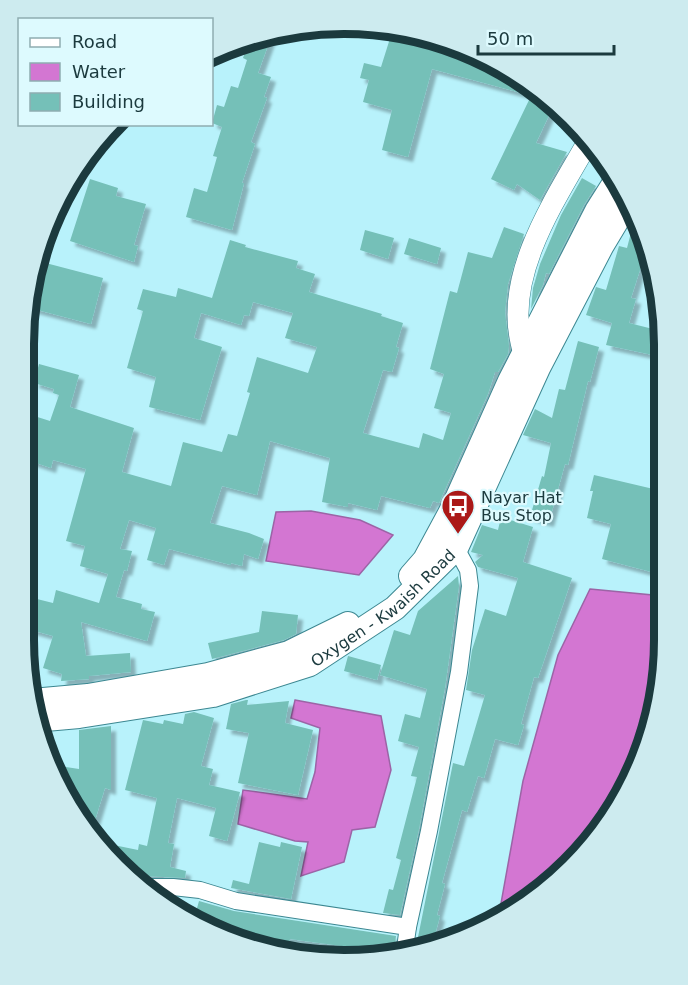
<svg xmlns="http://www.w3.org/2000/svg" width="688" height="985" viewBox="0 0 688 985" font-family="'DejaVu Sans',sans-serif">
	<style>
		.water { fill: #d376d2; stroke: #9c64a6; stroke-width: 1.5 }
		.building { fill: #75c0b8; filter: url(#shadow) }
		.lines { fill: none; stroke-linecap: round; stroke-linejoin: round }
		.minor-casing { stroke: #3c8791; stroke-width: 18 }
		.tertiary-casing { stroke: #3c8791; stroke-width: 22 }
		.secondary-casing { stroke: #3c8791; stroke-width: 26 }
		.minor { stroke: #fff; stroke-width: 16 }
		.tertiary { stroke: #fff; stroke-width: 21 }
		.secondary { stroke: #fff; stroke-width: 24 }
		.labels { text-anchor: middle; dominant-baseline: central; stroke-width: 4.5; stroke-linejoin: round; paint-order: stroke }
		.poi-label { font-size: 16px; fill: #1b3a3e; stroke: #ddfafe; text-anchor: start }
		.street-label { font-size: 16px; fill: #1b3a3e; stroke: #ddfafe }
		.rim { fill: none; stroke: #1b3a3e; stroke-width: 8 }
	</style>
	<defs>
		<filter id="shadow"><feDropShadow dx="5" dy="5" stdDeviation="1.5" flood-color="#0004"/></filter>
	</defs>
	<rect width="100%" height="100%" fill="#b8f2fb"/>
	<g class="water">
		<polygon points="311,511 360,520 393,535 359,575 266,561 276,512"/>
		<polygon points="590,589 663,596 663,662 631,782 555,881 498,920 523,781 558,655"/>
		<polygon points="295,700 381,716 391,770 375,827 352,830 344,862 301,876 308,842 295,841 238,824 243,790 307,799 315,772 320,728 291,718"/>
	</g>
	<g class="building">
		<polygon points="392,32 485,57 540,98 432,69 408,157 382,150 392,110 363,102 369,80 360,78 364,63 381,67"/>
		<polygon points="271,37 258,73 271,77 264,97 267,98 251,142 255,144 242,183 244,183 232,230 186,217 194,188 207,192 217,157 213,156 222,127 212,123 217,105 224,107 231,86 238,88 247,60 243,58 249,40"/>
		<polygon points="530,98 552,109 536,143 567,152 540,200 517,184 514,190 491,179"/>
		<polygon points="582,178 596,186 584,205 549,274 546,273 543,285 531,309 533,288 540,264 561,215"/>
		<polygon points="90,179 118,188 116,196 146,204 134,245 138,246 134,262 70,241"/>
		<polygon points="635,217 646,251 631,298 636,299 629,323 661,331 662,357 606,345 612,323 586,315 596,287 606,290 619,246 627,248"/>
		<polygon points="504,227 524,234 508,284 505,312 509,346 508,354 498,372 495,372 488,394 439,503 433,501 430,508 381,496 377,510 348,503 348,507 322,502 330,458 270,441 257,495 222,486 210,523 249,533 264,539 258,559 244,554 242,566 231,563 231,565 169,549 164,565 147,560 156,528 129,520 120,549 132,551 127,571 124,570 116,597 142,604 141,609 155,612 147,641 81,622 86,656 130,653 131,672 89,676 89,679 61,681 62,674 43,668 53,636 24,628 25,596 53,603 56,590 99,603 108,574 80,566 85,546 66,541 86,469 53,460 51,468 27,460 28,414 50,421 59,395 53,393 54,389 34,383 39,364 79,375 70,407 134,428 122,472 171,486 183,442 222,452 228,434 237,436 250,393 247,392 257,357 308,373 317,347 285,338 293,313 253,302 249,316 244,315 241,325 201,313 194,338 222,347 200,420 149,407 156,377 127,368 143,311 137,309 143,289 176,297 178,288 212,298 230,240 246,245 245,247 298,261 296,268 315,274 309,292 382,314 381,316 403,323 396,347 399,348 392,372 383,370 363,433 419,448 423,433 443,440 451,413 434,408 444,374 430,369 450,291 457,293 468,252 492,258"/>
		<polygon points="365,230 394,238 388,259 360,250"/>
		<polygon points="409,238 441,248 437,264 404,254"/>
		<polygon points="38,261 103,278 91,324 30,308 30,281"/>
		<polygon points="578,341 599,347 590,382 588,381 568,465 565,464 549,522 530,517 542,476 544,477 551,443 523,435 535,409 552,418 559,389 565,390"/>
		<polygon points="594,475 662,491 663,575 602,559 611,524 587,518 593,491 590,491"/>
		<polygon points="501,517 533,527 523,562 572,578 538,678 534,677 521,724 524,725 518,745 495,739 484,778 478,776 467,812 462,810 442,883 445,884 437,915 440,916 432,946 415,952 453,763 464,766 485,695 466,690 472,650 485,609 506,616 518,578 478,567 475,562 483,555 471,552 482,525 498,530"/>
		<polygon points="458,576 459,586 445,688 419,829 400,915 383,913 389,889 393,890 401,860 396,858 417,777 411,776 419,747 398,741 405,714 420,718 427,689 380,675 394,630 410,635 418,611"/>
		<polygon points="262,611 298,615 296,634 284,640 212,659 208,643 259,632"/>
		<polygon points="348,656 381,665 377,680 344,671"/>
		<polygon points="246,700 248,700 247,705 289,701 285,723 313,730 298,795 238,783 249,733 226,729 231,704"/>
		<polygon points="194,712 214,718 201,766 213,769 209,785 240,792 227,841 209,836 216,808 177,798 168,843 174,844 170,867 186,871 185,878 142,876 133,882 99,842 138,850 139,844 147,846 157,798 125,790 143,720 163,724 164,720 183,724 185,714"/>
		<polygon points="111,726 111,790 105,788 91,833 78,818 53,765 79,769 79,730"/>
		<polygon points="259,842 280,847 281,842 302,847 291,899 231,888 233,880 249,884"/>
		<polygon points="199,901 234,911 396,936 394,955 346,957 349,947 290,939 286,954 256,946 258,941 217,934 194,919"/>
	</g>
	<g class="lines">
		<g class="minor-casing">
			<g id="minor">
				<polyline points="142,887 173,887 200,890 236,901 408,927"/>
				<polyline points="404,955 408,927 429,831 459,672 470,586 468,570 456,548"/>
			</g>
		</g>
		<g class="tertiary-casing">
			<path id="tertiary" d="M531,361C523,354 522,348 520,337C507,269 557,197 589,140"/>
		</g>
		<g class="secondary-casing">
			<g id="secondary">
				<polyline points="411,576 425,560 453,508 510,381 597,211 616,181"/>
				<polyline points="32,701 88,696 208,675 289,653 348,624"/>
				<path id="s1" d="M34,720L79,716L213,695L310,664L395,608L456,548L538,368L602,245L629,200"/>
			</g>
		</g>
		<use href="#minor" class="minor"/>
		<use href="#tertiary" class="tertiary"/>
		<use href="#secondary" class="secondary"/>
	</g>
	<defs>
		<g id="bus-pin" transform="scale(1.725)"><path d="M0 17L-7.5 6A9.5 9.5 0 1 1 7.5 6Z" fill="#ab1918" stroke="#ddfafe"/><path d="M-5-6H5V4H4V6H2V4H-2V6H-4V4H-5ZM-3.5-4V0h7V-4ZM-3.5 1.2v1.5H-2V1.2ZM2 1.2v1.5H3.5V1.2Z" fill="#fff"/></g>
	</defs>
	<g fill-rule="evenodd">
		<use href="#bus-pin" x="458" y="506"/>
	</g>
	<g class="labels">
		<g class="poi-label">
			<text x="481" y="497">Nayar Hat<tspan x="481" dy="18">Bus Stop</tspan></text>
		</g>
		<g class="street-label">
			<text stroke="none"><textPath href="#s1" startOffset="375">Oxygen - Kwaish Road</textPath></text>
		</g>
	</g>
	<path d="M0 0H688V985H0ZM344 34H344A310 310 0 0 1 654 344V640A310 310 0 0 1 344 950H344A310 310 0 0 1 34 640V344A310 310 0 0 1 344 34Z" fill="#cdebef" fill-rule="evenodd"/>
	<path class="rim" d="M344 34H344A310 310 0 0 1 654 344V640A310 310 0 0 1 344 950H344A310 310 0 0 1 34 640V344A310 310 0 0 1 344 34Z"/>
	<rect x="18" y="18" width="195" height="108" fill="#ddfafe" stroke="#8fadb1" stroke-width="1.5"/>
	<rect x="30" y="38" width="30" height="9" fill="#ffffff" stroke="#8fadb1" stroke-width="1.5"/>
	<text x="72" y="48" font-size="18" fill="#1b3a3e">Road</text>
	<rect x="30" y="63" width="30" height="18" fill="#d376d2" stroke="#8fadb1" stroke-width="1.5"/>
	<text x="72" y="78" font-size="18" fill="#1b3a3e">Water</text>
	<rect x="30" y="93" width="30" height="18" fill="#75c0b8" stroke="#8fadb1" stroke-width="1.5"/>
	<text x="72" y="108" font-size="18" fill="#1b3a3e">Building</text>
	<path d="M478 45v9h136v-9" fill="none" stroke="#1b3a3e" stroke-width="3"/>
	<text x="487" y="45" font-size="18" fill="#1b3a3e" stroke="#ddfafe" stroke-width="4.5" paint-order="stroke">50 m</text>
</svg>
